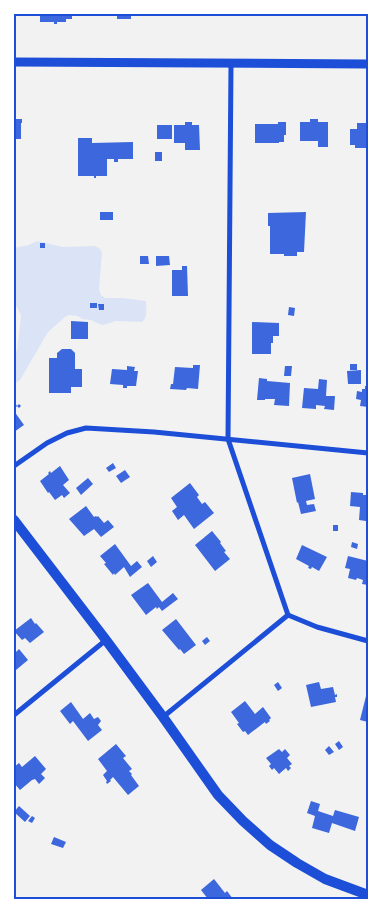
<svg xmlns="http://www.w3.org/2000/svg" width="382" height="913" viewBox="0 0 382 913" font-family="'DejaVu Sans',sans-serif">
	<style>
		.green { fill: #dbe4f7 }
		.building { fill: #3d67dc }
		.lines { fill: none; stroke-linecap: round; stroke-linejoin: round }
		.minor { stroke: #1d4ed8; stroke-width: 5 }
		.tertiary { stroke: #1d4ed8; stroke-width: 9 }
		.secondary { stroke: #1d4ed8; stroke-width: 10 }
		.neatline { fill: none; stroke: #1d4ed8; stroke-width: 2 }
	</style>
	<rect width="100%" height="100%" fill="#f2f2f2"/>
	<path class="green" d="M37,241L63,247L95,246L99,248L102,252L99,290L101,295L105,298H123L146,301C146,309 148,317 142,322L116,321L103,325L99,324L91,320L82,319L78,316L69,315L65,317L48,332L20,380L14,384V355L17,350L21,317L20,313L14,302V248L29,245Z"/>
	<g class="building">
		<polygon points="40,14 72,14 72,19 66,19 66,22 57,22 57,24 54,24 54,22 40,22"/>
		<rect x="117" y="14" width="14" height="5"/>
		<polygon points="14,119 22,119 22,123 21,123 21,139 14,139"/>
		<polygon points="310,119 318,119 318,122 328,122 328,147 318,147 318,141 300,141 300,122 310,122"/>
		<polygon points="185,122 192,122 192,125 199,125 200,150 185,150 185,143 174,143 174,125 185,125"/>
		<polygon points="278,122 286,122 286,135 284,135 284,142 279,142 279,143 255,143 255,124 278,124"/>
		<polygon points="357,123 368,123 368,148 355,148 355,145 350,145 350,129 357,129"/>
		<rect x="157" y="125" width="15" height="14"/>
		<polygon points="78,138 92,138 92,143 133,142 133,159 118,159 118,162 114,162 114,159 107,159 107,176 96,176 96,178 94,178 94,176 78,176"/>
		<rect x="155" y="152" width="7" height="9"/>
		<rect x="100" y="212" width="13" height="8"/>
		<polygon points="306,212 304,252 297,252 297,256 284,256 284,254 270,254 270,226 268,226 268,213"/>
		<rect x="40" y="243" width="5" height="5"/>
		<polygon points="140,256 148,256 149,264 140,264"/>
		<polygon points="156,256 169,256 170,265 156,266"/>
		<polygon points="182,266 187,266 188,296 172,296 172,270 182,270"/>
		<rect x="90" y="303" width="7" height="5"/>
		<polygon points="98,304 104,304 104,310 99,310"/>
		<polygon points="289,307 295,308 294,316 288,315"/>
		<polygon points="71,321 88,322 88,339 71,339"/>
		<polygon points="252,322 279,323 279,336 273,336 273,343 271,343 271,354 252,354"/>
		<polygon points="62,349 71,349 75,353 75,369 82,369 82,387 71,387 71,393 49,393 49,358 57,358 57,353"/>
		<rect x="350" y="364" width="7" height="6"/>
		<polygon points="193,365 200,365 198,389 187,388 186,390 170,389 171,384 173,384 175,367 193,368"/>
		<polygon points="127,366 135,367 134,371 138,371 136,386 127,386 127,388 123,388 123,385 110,384 112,369 127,370"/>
		<polygon points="285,366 292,366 291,376 284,376"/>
		<polygon points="361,370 361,384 348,384 347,371"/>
		<polygon points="259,378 267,379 267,381 290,383 289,406 274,405 275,399 265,399 265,400 257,400"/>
		<polygon points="319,379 327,380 326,396 335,396 334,410 324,409 325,406 316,405 316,409 302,408 304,388 318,389"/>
		<polygon points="365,386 368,386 368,407 360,406 361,400 356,399 357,391 362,392 362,389 365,389"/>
		<polygon points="14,401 17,406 19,404 21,406 19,408 17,406 14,409"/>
		<polygon points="14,411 24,425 14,432"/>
		<polygon points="113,463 116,468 109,472 106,468"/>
		<polygon points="60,466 69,480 63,485 70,493 64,498 62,495 55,500 49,492 48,493 40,481 49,474 48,473 50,471 51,473"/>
		<polygon points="125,470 130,477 121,483 116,476"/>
		<polygon points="310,474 315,499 306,501 307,505 314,504 316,511 301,514 298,502 297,503 292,478"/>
		<polygon points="88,478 93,484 81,495 76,488"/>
		<polygon points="190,483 199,495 197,497 202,504 205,502 214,513 194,529 184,515 178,520 172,511 177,507 171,498"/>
		<polygon points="351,492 363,493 363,495 368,495 368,515 367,515 366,521 359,520 360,507 350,506"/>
		<polygon points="86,506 94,517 96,516 97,517 98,516 104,523 108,520 114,527 101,537 94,529 84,536 69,519"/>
		<rect x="333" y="525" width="5" height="6"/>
		<polygon points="212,531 221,542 220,543 226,551 224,552 230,559 215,571 195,545"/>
		<polygon points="352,542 358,544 357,549 351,547"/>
		<polygon points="115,544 131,566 137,561 142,567 130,577 124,567 115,575 114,573 113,575 104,564 106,563 100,556"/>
		<polygon points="302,545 327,557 319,571 312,567 311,569 308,568 309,566 296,559"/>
		<polygon points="153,556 157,562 151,567 147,561"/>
		<polygon points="348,556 368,561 367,564 368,564 368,585 362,584 363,580 357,578 356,580 348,578 350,569 345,568"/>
		<polygon points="148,583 162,602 173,593 178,599 162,611 159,607 157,609 156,607 146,615 131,595"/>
		<polygon points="31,618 35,624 36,623 44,632 30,643 25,638 22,640 14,631"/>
		<polygon points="176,619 196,645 184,654 180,649 179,650 162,630"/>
		<polygon points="207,637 210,641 205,645 202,641"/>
		<polygon points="19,649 28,660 16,670 14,667 14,654"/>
		<polygon points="278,682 282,688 278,691 274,685"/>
		<polygon points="319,682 321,689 333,687 335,695 337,694 337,697 335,697 336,702 311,707 306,685"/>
		<polygon points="366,696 368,697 368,722 360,720"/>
		<polygon points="245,701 255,714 263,707 271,718 269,720 270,721 266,724 265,722 261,725 248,735 245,731 243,732 237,724 239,723 231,712"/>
		<polygon points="71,702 83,719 90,713 94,719 98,717 101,721 98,725 102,730 88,741 73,721 70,724 60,711"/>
		<polygon points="339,741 343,747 339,750 335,744"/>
		<polygon points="116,744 126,756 123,758 132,769 129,771 132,774 131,775 139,786 128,795 113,777 110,780 111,781 107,784 106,782 107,781 103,775 107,771 98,759"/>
		<polygon points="329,746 334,752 329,755 325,750"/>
		<polygon points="279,749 282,752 285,749 290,755 287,758 292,764 289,766 291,768 288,771 286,768 279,774 274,768 272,770 269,766 271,764 266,758"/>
		<polygon points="35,756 46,769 41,774 45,778 39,784 35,779 32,780 20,790 14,783 14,767 19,763 22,767"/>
		<polygon points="311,801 320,804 318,811 333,816 335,810 359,817 355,831 332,823 329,833 312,828 315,816 307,813"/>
		<polygon points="19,806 30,816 25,822 14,812"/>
		<polygon points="32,816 35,818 32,823 28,821"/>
		<polygon points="54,837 66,842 63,848 51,844"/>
		<polygon points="214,879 225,893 227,891 233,899 208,899 201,890"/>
	</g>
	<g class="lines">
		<g class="minor">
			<polyline points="231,64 228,439 288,615"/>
			<polyline points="14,466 47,443 67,433 86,428 154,432 368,453"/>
			<polyline points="288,615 317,627 368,641"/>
			<polyline points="14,715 106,640"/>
			<polyline points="163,717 288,615"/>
		</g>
		<polyline class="tertiary" points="14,62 368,64"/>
		<polyline class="secondary" points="14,520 106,640 163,717 218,795 243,821 270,845 297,863 325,879 368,895"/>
	</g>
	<rect width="382" height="913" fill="none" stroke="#ffffff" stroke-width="30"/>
	<rect x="15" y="15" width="352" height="883" class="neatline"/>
</svg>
